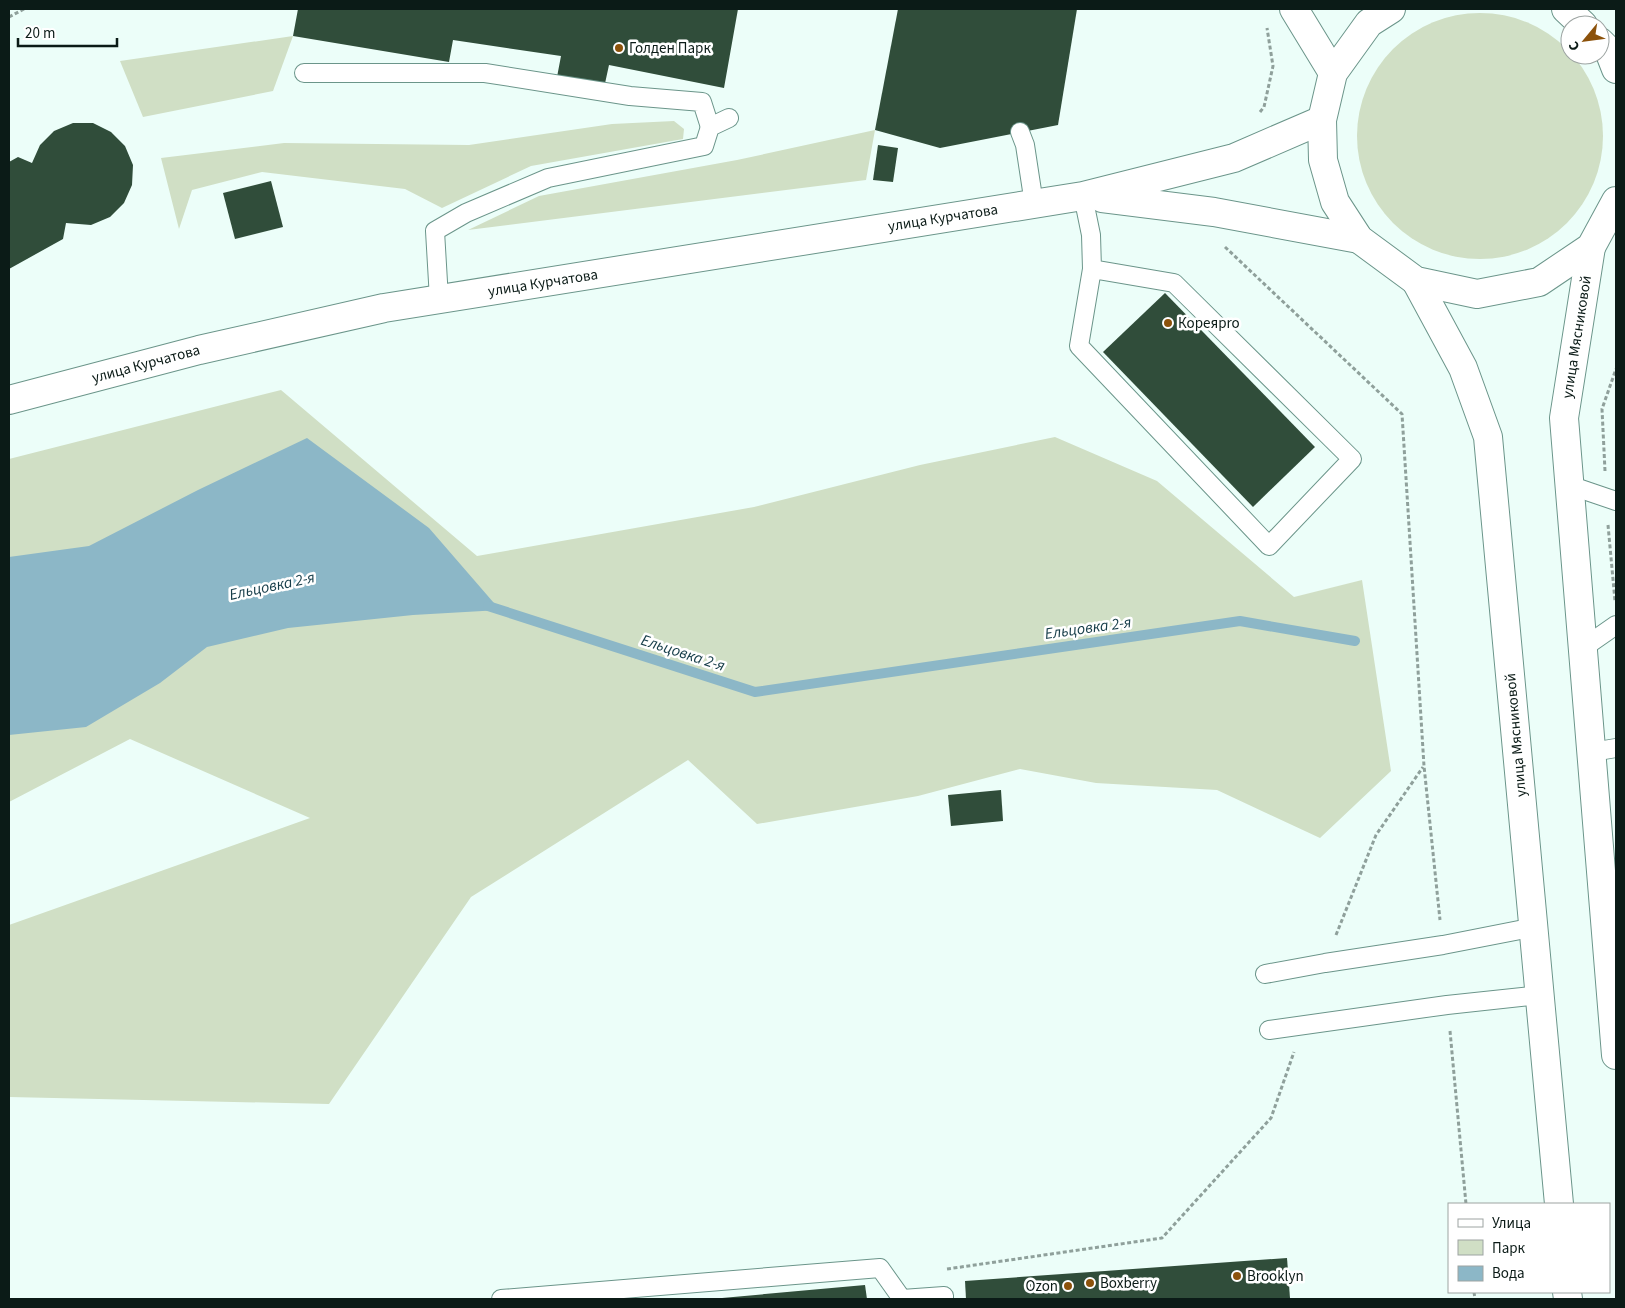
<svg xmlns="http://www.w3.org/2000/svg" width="1625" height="1308" viewBox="0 0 1625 1308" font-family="'Source Sans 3',sans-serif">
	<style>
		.green { fill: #d0dfc5 }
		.water { fill: #8cb7c7 }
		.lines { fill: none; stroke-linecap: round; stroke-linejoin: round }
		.stream { stroke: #8cb7c7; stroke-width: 10 }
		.building { fill: #304d3a }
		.service-casing { stroke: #6b958a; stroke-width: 20 }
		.tertiary-casing { stroke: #6b958a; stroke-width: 30 }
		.secondary-casing { stroke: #6b958a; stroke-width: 30 }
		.path { stroke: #8fa09b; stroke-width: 3; stroke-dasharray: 4 2.5; stroke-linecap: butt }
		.service { stroke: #fff; stroke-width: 18 }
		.tertiary { stroke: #fff; stroke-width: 28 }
		.secondary { stroke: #fff; stroke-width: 28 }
		.poi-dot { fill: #8c520b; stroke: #fff; stroke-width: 2 }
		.labels { text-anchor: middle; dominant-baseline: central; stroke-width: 5; stroke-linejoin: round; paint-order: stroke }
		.poi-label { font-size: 15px; fill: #0b1b17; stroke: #fff; text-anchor: start }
		.street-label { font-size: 15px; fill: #0b1b17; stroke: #fff }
		.water-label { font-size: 16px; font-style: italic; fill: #163d49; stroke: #fff }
	</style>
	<rect width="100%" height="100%" fill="#ecfef9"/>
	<g class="green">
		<circle cx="1480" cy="136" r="123"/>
		<polygon points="293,36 273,91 143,117 120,61"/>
		<polygon points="674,121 684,129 683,139 531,166 442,208 405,189 262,172 192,190 179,229 161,158 284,143 469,145 612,124"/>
		<polygon points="875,130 866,180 468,230 539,196 737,160"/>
		<polygon points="281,390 477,556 754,507 920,465 1055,437 1157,481 1294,597 1362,580 1391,771 1320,838 1217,790 1096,783 1020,769 918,796 757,824 688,760 471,897 329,1104 9,1097 9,925 310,818 130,739 9,802 9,459"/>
	</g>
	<polygon class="water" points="307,438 429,528 500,610 413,615 288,628 207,647 160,683 86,727 9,735 9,557 89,546 198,490"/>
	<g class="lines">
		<polyline class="stream" points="488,606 755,692 1240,621 1355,641"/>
	</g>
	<g class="building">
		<polygon points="298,9 738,9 724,88 609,65 604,88 557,77 561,56 453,40 449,62 293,36"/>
		<polygon points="898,9 1077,9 1058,125 940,148 875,130"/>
		<polygon points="73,123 93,123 111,132 125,146 133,165 132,185 124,203 110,217 91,225 66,223 63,239 9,269 9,162 18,157 32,163 40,145 54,131"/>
		<polygon points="878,145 898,148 893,182 873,180"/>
		<polygon points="271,181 283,227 235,239 223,193"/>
		<polygon points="1165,293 1315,447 1253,507 1103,352"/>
		<polygon points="1001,790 1003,821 951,826 948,795"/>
		<polygon points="1287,1258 1290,1298 1268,1299 966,1299 965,1281"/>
		<polygon points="865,1285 867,1299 722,1299 722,1298"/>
	</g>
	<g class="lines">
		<g class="service-casing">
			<g id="service">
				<polyline points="304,73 485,73 630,96 702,102 710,127"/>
				<polyline points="1020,132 1025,145 1034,204"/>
				<polyline points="1083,196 1091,235 1092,269 1174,283 1352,459 1269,546 1079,346 1092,269"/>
				<polyline points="439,299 435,231 466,213 548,178 704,146 710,127 729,118"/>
				<polyline points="1569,485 1616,501"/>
				<polyline points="1583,648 1616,625"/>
				<polyline points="1592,752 1616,748"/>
				<polyline points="1265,974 1325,963 1443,945 1535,927"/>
				<polyline points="1269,1030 1447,1005 1540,995"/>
				<polyline points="501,1299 880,1268 902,1299 944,1296 944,1299"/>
			</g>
		</g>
		<g class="tertiary-casing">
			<g id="tertiary">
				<polyline points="1591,247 1564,418 1616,1055"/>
				<polyline points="1416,281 1463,368 1488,437 1559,1204"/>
				<polyline points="1567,1292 1568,1299"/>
			</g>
		</g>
		<g class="secondary-casing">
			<g id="secondary">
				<polyline points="1294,9 1333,73"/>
				<polyline points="1391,9 1369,23 1333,73 1322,120 1323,160 1335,202 1359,239 1416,281 1477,294 1539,282 1591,247 1616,201"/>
				<polyline points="1566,9 1583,25"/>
				<polyline points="1600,42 1609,51 1616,69"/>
				<polyline points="1102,198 1214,212 1359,239"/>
				<polyline points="9,400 199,350 384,308 1083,196 1234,158 1322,120"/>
			</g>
		</g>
		<g class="path">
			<polyline points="9,17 24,9"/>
			<polyline points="1260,112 1264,107 1273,66 1267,28"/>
			<polyline points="1225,247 1402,414 1424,766 1440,920"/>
			<polyline points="1605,471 1602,409 1616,369"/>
			<polyline points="1608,525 1615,601"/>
			<polyline points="1336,935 1376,835 1423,767"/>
			<polyline points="1450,1031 1466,1204"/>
			<polyline points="947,1269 1162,1238 1271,1118 1294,1052"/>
			<polyline points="1474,1292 1475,1299"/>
		</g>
		<use href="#service" class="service"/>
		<use href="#tertiary" class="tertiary"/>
		<use href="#secondary" class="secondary"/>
	</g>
	<g class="poi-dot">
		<circle cx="619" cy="48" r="5"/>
		<circle cx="1168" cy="323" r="5"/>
		<circle cx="1237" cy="1276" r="5"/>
		<circle cx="1090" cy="1283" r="5"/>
		<circle cx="1068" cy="1286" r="5"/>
	</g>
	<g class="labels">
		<g class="poi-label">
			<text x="629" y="48">Голден Парк</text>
			<text x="1178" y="323">Кореяpro</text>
			<text x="1247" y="1276">Brooklyn</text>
			<text x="1100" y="1283">Boxberry</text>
			<text x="1058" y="1286" text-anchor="end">Ozon</text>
		</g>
		<g class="street-label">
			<text transform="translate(943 218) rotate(-9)">улица Курчатова</text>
			<text transform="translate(543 283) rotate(-9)">улица Курчатова</text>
			<text transform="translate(1577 337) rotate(-81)">улица Мясниковой</text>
			<text transform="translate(146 364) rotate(-15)">улица Курчатова</text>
			<text transform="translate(1516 735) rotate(-95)">улица Мясниковой</text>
		</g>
		<g class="water-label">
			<text transform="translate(272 586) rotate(-12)">Ельцовка 2-я</text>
			<text transform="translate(1088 628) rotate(-8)">Ельцовка 2-я</text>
			<text transform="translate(683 653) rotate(18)">Ельцовка 2-я</text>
		</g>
	</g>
	<rect width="1625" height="1308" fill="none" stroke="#0b1b17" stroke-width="20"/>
	<rect x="1448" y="1203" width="162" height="90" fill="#ffffff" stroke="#9da4a2"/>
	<rect x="1458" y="1219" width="25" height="8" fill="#ffffff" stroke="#9da4a2"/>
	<text x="1492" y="1228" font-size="15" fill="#0b1b17">Улица</text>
	<rect x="1458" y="1240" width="25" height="15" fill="#d0dfc5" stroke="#9da4a2"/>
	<text x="1492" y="1253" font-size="15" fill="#0b1b17">Парк</text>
	<rect x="1458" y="1266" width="25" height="15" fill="#8cb7c7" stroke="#9da4a2"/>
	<text x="1492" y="1278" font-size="15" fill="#0b1b17">Вода</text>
	<g transform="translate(1585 40) rotate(241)"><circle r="24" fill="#ffffff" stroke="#9da4a2"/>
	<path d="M0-4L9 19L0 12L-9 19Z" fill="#8c520b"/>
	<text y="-8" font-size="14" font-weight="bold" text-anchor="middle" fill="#0b1b17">С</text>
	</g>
	<path d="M18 38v8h99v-8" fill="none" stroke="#0b1b17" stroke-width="2.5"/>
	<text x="25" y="38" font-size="15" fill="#0b1b17" stroke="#ffffff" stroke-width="4" paint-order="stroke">20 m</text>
</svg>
